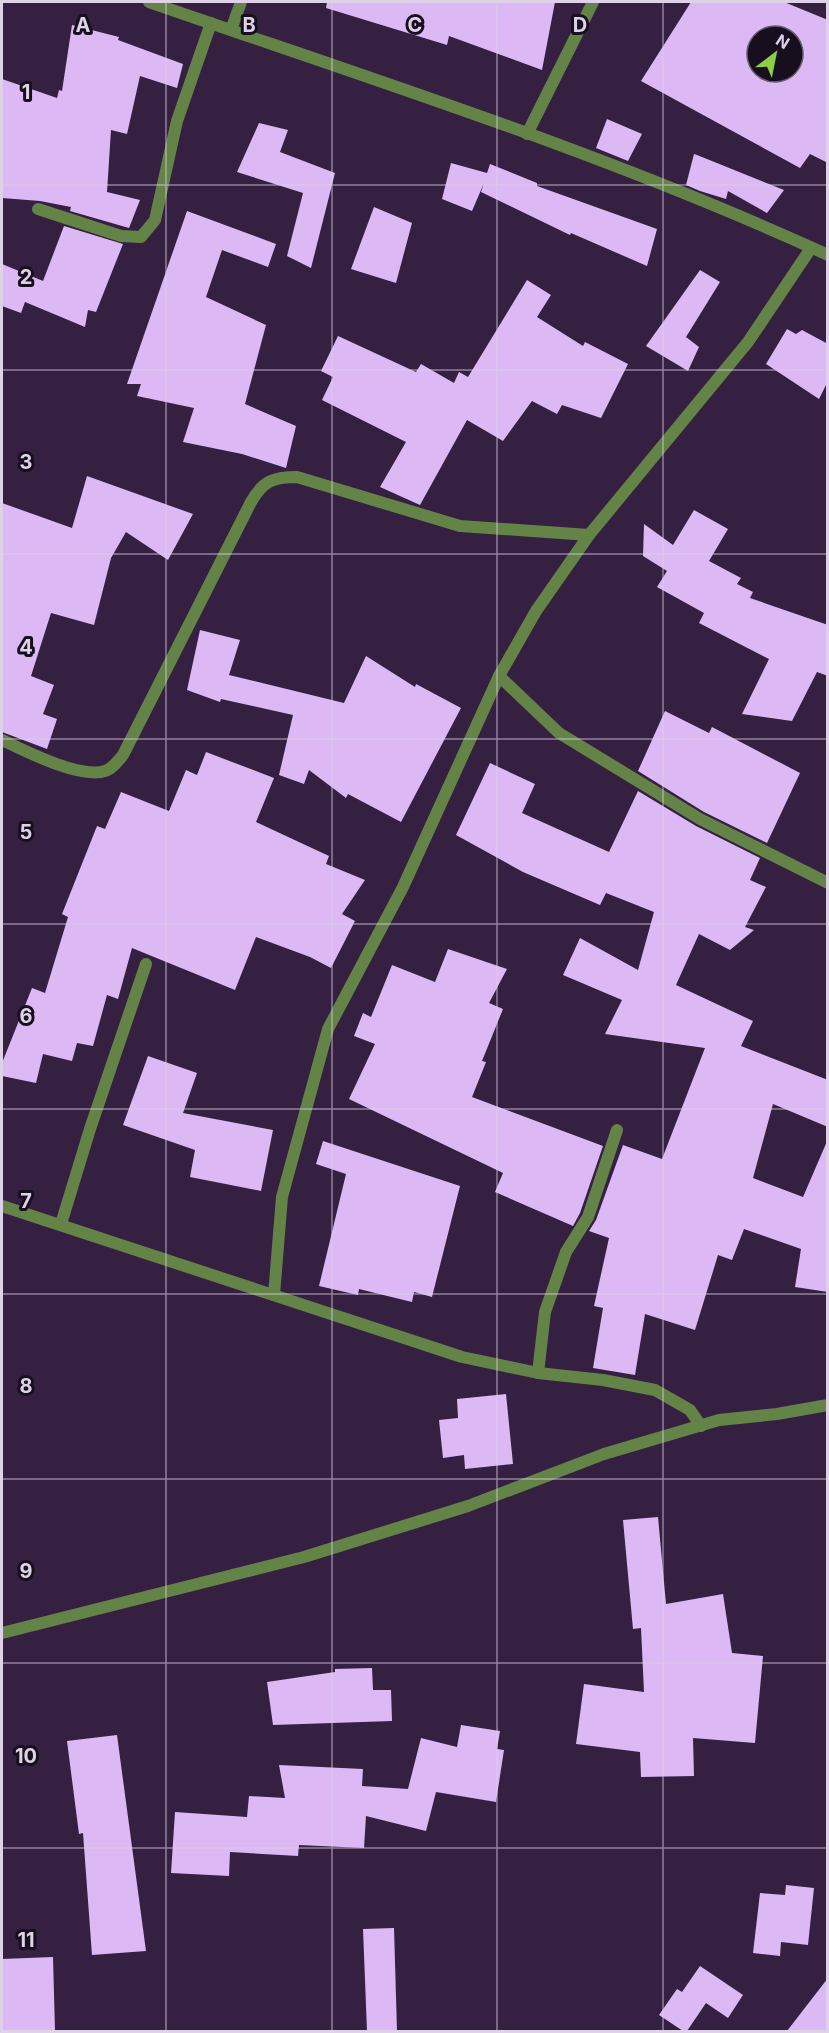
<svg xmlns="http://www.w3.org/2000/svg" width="829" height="2033" viewBox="0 0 829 2033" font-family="Inter,sans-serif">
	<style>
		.building { fill: #dcb9f5; fill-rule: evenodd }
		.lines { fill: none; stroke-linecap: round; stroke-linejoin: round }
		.minor { stroke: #648347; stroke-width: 12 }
		.grid { fill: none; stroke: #dfd2e8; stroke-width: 1.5; stroke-opacity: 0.55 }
		.grid-label { font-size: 20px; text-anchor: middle; font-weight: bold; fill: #dfd2e8; stroke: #180f1e; stroke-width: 6; stroke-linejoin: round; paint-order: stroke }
	</style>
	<rect width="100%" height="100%" fill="#352042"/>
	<g class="building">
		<polygon points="327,2 555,2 542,70 449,36 447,45 326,8"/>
		<path d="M691,2H784L828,20V163L810,154L800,168L641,81ZM757,36H793V72H757Z"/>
		<polygon points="72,25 119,37 118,40 183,64 177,88 140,76 127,134 111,130 107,192 140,200 129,228 70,211 71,207 40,201 2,198 2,79 57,98 59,90 62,91"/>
		<polygon points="607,119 642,134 628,161 596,148"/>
		<polygon points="259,123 288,130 280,152 335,173 311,268 287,256 303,193 237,172"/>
		<polygon points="694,154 697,155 784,190 767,213 728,191 726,199 700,191 686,185"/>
		<polygon points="451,163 487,173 490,164 537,183 537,186 657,229 647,266 571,233 570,235 481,192 484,183 472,211 442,199"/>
		<polygon points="374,207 412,223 396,283 351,269"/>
		<polygon points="187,211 276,244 268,267 222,250 206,297 266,325 245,404 296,426 286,468 242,454 183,442 194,408 137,396 141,384 127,384"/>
		<polygon points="64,226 123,244 96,312 88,310 85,327 25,302 21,313 2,306 2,264 43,281"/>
		<polygon points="700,270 720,282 686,337 699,347 688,371 646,346"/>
		<polygon points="527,280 551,295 537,317 583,346 585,342 628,364 601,418 562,405 557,414 532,401 503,441 467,420 420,505 380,487 406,442 322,400 333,377 321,371 338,336 416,372 421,364 454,383 459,372 468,377"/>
		<polygon points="787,329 796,334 802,330 828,344 828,381 819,399 766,364"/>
		<polygon points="87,476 193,514 168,560 126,532 111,558 94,625 51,613 31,676 54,685 43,714 57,719 47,749 2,732 2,503 72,528"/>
		<polygon points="694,510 728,529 709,561 741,578 737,584 753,592 750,598 828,625 828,676 817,672 792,721 742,714 769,659 699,623 704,613 657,587 667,571 643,556 644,524 673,545"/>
		<polygon points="200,630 240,640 229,675 344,703 366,656 415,687 416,684 461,708 401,822 348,794 346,798 309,770 304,784 279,775 293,715 221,699 220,702 187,690"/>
		<polygon points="665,711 709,733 712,727 800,773 767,843 704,812 638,771"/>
		<polygon points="206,752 274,778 256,822 329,856 326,864 365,880 342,914 355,921 331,968 310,957 256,937 235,990 132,948 118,999 107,995 93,1046 77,1043 72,1061 43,1054 36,1083 2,1076 2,1063 32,988 45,993 68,917 62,914 97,826 105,829 121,792 169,811 186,770 197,775"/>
		<polygon points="490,763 535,784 522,813 609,852 638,791 696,826 760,858 750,880 766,887 745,927 754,930 730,950 699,934 676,985 753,1021 741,1046 828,1080 828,1127 773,1104 753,1178 803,1197 828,1139 828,1292 795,1287 801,1249 744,1229 732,1260 718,1255 695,1330 645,1314 635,1375 593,1368 603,1308 594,1306 609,1238 589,1231 596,1220 623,1145 662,1159 705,1048 605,1034 622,1000 563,975 580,938 638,970 654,912 606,893 600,905 523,872 456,835"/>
		<polygon points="448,949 507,969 489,1003 503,1009 482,1061 486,1062 472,1097 603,1146 580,1213 573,1226 495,1192 503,1173 349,1099 375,1044 354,1036 363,1013 371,1017 392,965 435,982"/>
		<polygon points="148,1056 197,1073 183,1113 273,1130 261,1191 190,1177 195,1150 123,1125"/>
		<polygon points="323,1141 460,1186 432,1297 414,1292 412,1302 359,1289 358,1295 319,1286 346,1174 316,1164"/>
		<polygon points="506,1394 513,1464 465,1469 464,1455 443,1458 439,1420 458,1418 457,1399"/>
		<polygon points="658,1517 666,1604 723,1594 732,1653 763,1656 755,1743 693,1738 694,1776 641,1777 640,1752 576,1744 584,1684 644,1692 641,1628 633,1629 623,1520"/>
		<polygon points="372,1668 373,1690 391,1690 392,1721 273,1725 267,1682 335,1672 335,1669"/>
		<polygon points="461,1725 500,1731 497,1749 504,1750 496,1802 436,1792 426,1831 366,1816 364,1848 299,1845 298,1856 230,1852 229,1876 171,1873 175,1812 247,1817 249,1796 285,1798 279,1765 363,1769 362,1786 408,1789 421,1738 457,1747"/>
		<polygon points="117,1735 146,1951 92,1955 83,1833 79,1834 67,1741"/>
		<polygon points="786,1885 814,1888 808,1945 781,1942 780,1956 753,1953 760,1893 785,1895"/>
		<polygon points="394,1928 397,2031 367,2031 363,1929"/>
		<polygon points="53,1957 55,2031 2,2031 2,1959"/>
		<polygon points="700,1966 743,1995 728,2018 706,2003 687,2031 683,2031 659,2015 677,1989 682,1992"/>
		<polygon points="828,1978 828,2031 787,2031"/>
	</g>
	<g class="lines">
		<g class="minor">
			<path d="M149,2C377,81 608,154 828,255"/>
			<polyline points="231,30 241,2"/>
			<polyline points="527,134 593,2"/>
			<polyline points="38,209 121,236 141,237 155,220 177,121 211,23"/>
			<polyline points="499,676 559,733 700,819 828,883"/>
			<path d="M2,740C25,751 80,779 105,771C112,769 118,761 123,755L251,502C263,481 273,477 297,477L460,526L589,535"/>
			<polyline points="2,1206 462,1357 538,1373 603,1380 655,1390 690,1410 701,1426"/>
			<polyline points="61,1224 90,1129 146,964"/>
			<polyline points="274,1295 282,1197 328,1029 403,887 499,676 536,611 589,535 748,342 811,248"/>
			<polyline points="538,1373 545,1312 566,1252 588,1217 617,1130"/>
			<polyline points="2,1633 304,1557 468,1506 604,1454 719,1420 777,1414 828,1405"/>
		</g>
	</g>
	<path class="grid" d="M166,2V2032M332,2V2032M497,2V2032M663,2V2032M2,185H828M2,370H828M2,554H828M2,739H828M2,924H828M2,1109H828M2,1294H828M2,1479H828M2,1663H828M2,1848H828"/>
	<g class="grid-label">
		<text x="83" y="32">A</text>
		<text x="249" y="32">B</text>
		<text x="415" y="32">C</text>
		<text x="580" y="32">D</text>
		<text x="26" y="99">1</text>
		<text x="26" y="284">2</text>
		<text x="26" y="469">3</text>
		<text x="26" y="654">4</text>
		<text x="26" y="839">5</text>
		<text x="26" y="1023">6</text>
		<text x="26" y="1208">7</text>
		<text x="26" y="1393">8</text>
		<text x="26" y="1578">9</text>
		<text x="26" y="1763">10</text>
		<text x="26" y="1947">11</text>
	</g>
	<rect width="829" height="2033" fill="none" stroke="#dfd2e8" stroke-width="6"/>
	<g transform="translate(775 54) rotate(32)"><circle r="28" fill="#180f1e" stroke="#685d6f" stroke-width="1.5"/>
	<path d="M0-4.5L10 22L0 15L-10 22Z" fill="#8dce44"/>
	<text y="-9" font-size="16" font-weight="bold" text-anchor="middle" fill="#dfd2e8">N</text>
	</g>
</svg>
